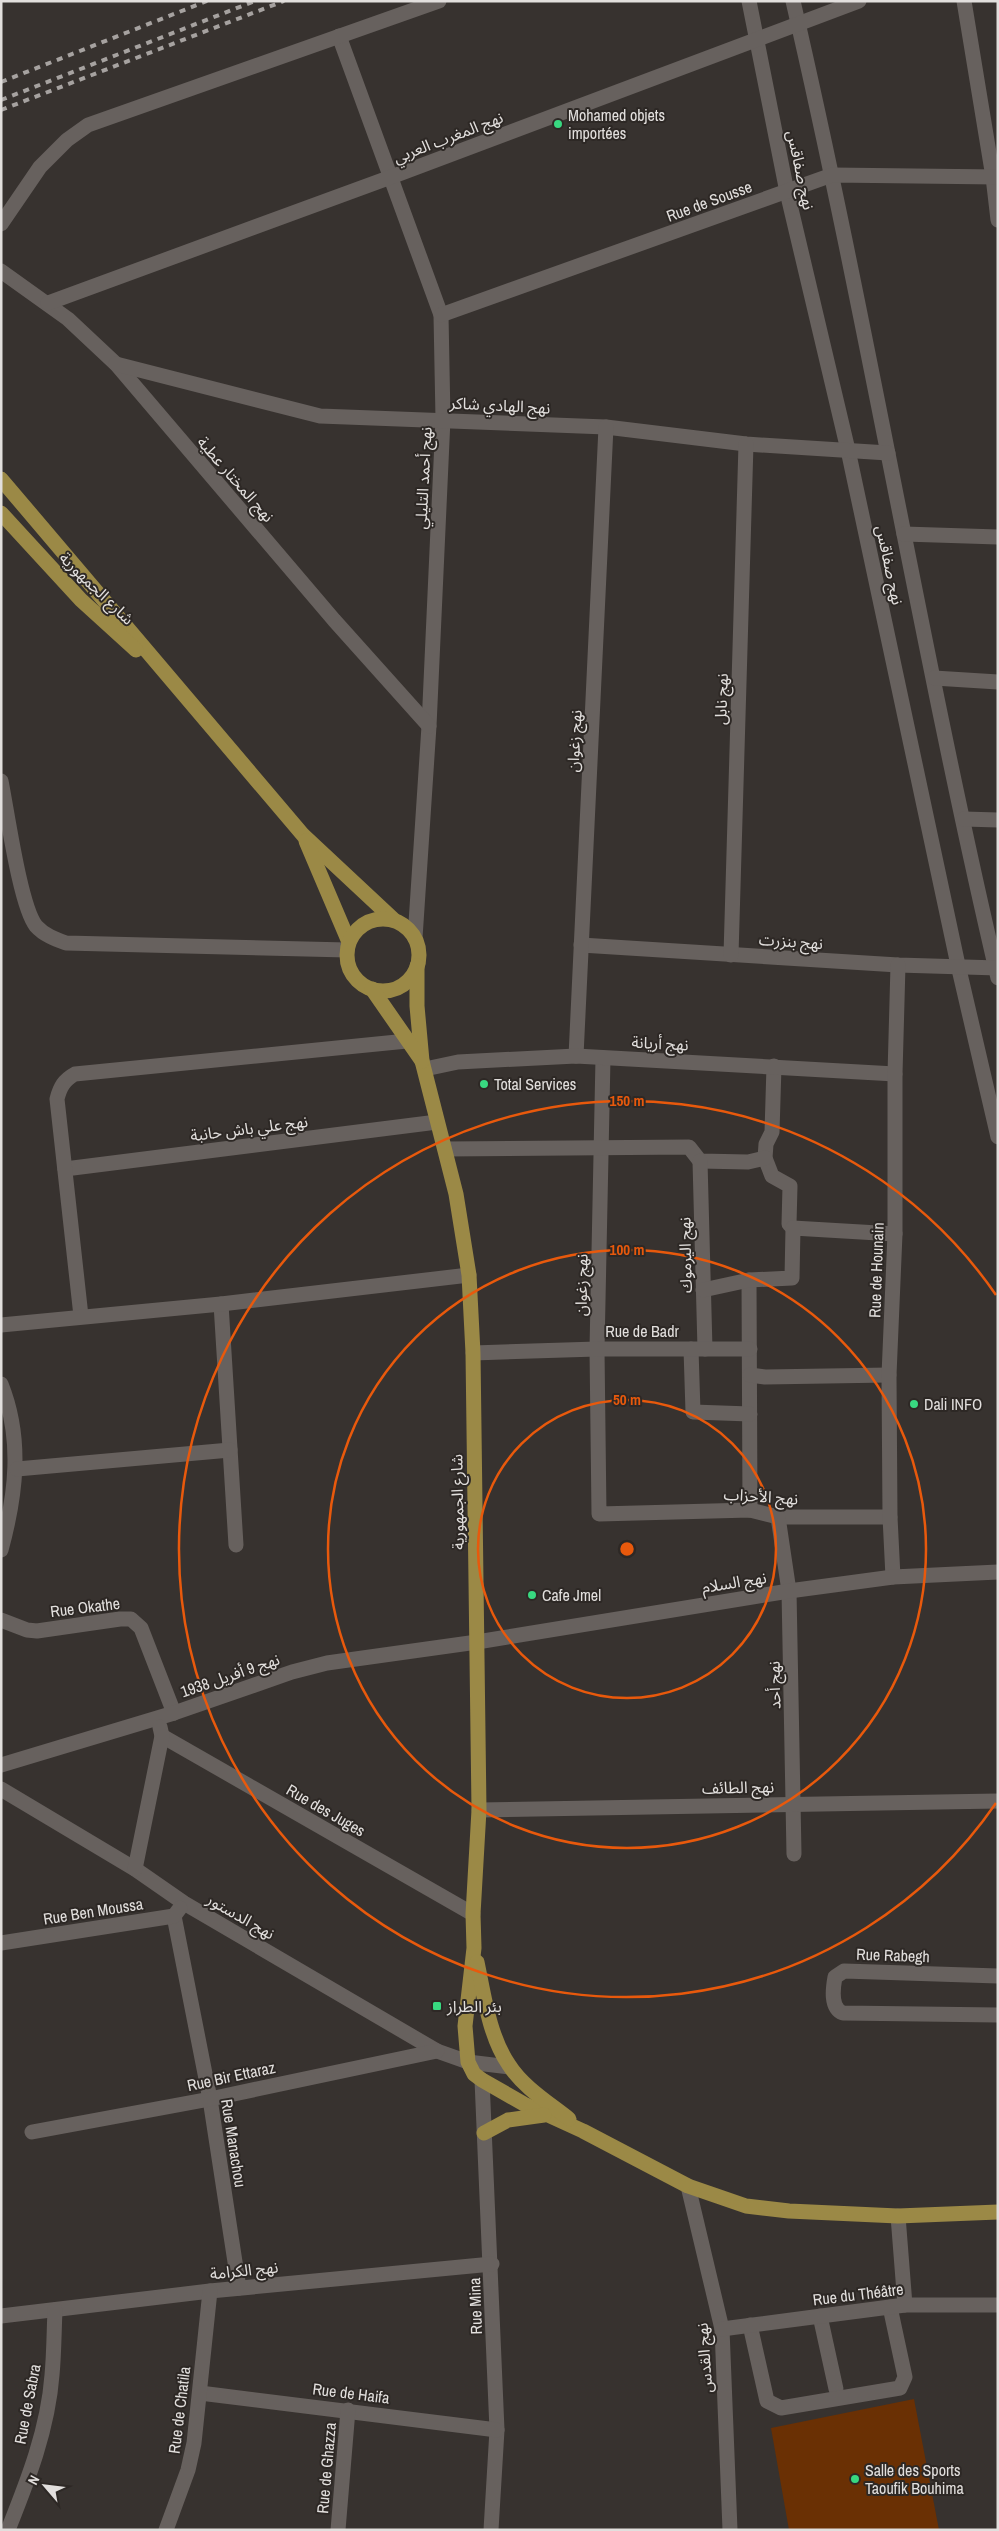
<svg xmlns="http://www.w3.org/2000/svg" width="999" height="2531" viewBox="0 0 999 2531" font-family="'Archivo Narrow','Noto Sans Arabic',sans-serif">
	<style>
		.building { fill: #6a3004 }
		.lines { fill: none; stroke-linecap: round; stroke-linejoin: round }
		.minor { stroke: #67615e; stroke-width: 15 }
		.major { stroke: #9b8946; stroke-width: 15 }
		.rail { stroke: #a6a2a0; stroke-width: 4; stroke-dasharray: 6 6; stroke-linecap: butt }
		.ring { fill: none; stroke: #e8590c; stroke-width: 2.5 }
		.poi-dot { fill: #38d880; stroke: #2d2825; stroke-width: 2 }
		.labels { text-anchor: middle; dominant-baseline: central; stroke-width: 4; stroke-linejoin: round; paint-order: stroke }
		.poi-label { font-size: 16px; fill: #e2dfdd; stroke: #2d2825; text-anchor: start }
		.street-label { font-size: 16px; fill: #e2dfdd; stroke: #2d2825 }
		.centre { fill: #e8590c; stroke: #2d2825; stroke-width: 2.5 }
		.ring-label { font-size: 15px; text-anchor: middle; font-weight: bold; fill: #e8590c; stroke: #2d2825; stroke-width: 4; stroke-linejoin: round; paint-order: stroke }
	</style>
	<rect width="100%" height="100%" fill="#37322f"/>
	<polygon class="building" points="914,2399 939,2530 789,2530 771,2428"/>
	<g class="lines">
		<g class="minor">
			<polyline points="749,1 787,192 848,450 958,965 998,1137"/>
			<path d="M793,1C868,325 922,654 998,978"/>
			<polyline points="964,1 993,177 998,220"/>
			<polyline points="339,36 441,315 443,419 429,726 415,938"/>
			<polyline points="1,224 40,167 67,140 88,125 439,1"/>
			<polyline points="1,271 68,319 116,364 334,620 429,726"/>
			<polyline points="48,303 391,177 859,1"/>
			<polyline points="441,315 832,175 998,177"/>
			<polyline points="116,364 320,416 606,427 746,444 888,453"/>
			<polyline points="904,534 998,537"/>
			<polyline points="934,678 998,682"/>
			<path d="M1,781C7,810 20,906 36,926C44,935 55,939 66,943L347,950"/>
			<polyline points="964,819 998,820"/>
			<polyline points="581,945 898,965 998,968"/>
			<polyline points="731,955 746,444"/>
			<polyline points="576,1056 606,427"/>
			<polyline points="603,1058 597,1349 599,1514 750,1510 778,1517 890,1517"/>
			<polyline points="774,1066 772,1132 766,1144 765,1158 772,1176 790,1186 789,1224 793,1228"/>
			<polyline points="425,1069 458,1062 576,1056 895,1074"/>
			<polyline points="445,1149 689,1147 700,1161 748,1162 765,1158"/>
			<polyline points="700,1161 705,1349"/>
			<polyline points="65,1169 437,1122"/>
			<polyline points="793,1228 895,1234"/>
			<polyline points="749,1280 750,1510"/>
			<polyline points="703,1290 749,1280 792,1278 793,1228"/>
			<polyline points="221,1304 236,1545"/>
			<path d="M81,1316L57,1099C60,1087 64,1080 75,1074L407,1041"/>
			<polyline points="1,1325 221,1304 469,1275"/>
			<polyline points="691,1349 693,1412 750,1414"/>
			<polyline points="473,1353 597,1349 750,1349"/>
			<polyline points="750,1375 765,1377 889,1375"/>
			<path d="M1,1384C23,1439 16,1495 1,1550"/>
			<polyline points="17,1469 230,1450"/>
			<polyline points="778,1517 789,1591 794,1854"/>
			<polyline points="893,1577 890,1517 889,1375 895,1234 895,1074 898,965"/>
			<polyline points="1,1620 27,1630 37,1631 120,1619 131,1619 141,1628 174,1713"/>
			<polyline points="162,1736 473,1914"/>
			<polyline points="1,1765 174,1713 292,1672 327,1663 477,1642 789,1591 893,1577 998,1572"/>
			<polyline points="1,1789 135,1869 184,1903 437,2051 468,2062 510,2067"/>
			<polyline points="479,1810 998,1801"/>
			<polyline points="135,1869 162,1736 160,1727"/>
			<polyline points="174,1916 210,2099 239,2288"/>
			<polyline points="1,1943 174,1916 180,1908"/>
			<path d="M998,1976L844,1971L835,1977C833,1988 830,2008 843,2013L998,2015"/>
			<polyline points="482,2080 497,2430 491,2530"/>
			<polyline points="32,2132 210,2099 437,2051"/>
			<polyline points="688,2186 722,2329 730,2530"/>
			<polyline points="898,2216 905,2305"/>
			<polyline points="1,2316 210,2291 492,2264"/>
			<polyline points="820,2316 836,2389"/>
			<polyline points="750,2325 767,2401 781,2408 900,2388 905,2377 890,2307"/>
			<polyline points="722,2329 905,2305 998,2305"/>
			<polyline points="200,2393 497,2430"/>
			<path d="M8,2530C28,2480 48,2429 52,2375C54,2354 54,2332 55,2310"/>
			<polyline points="166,2530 188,2470 194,2443 210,2291"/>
			<polyline points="338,2530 348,2410"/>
		</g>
		<g class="major">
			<polyline points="1,479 303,835 394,920"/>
			<polyline points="1,513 81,600 136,650"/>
			<polyline points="306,841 349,942"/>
			<circle cx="383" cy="955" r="36"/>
			<polyline points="417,966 417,1006 422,1061 456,1194 469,1275 473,1353 479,1810 473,1914 474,1948 465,2026 468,2062 474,2074 482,2080 524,2104 583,2131 688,2186 746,2206 789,2211 898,2216 998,2212"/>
			<polyline points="372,989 422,1061"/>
			<path d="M477,1962C484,1995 489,2036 509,2065C523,2087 549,2103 569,2119"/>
			<polyline points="484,2133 508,2120 544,2115"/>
		</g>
		<g class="rail">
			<polyline points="1,82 207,1"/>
			<polyline points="1,100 255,1"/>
			<polyline points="1,110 284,1"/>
		</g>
	</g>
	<g class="ring">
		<circle cx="627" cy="1549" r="149"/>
		<circle cx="627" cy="1549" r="299"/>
		<path d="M996 1803A448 448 0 1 1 996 1295"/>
	</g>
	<g class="poi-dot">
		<circle cx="558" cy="124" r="5"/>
		<circle cx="484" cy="1084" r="5"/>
		<circle cx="914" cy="1404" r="5"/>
		<circle cx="532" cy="1595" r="5"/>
		<rect x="432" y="2001" width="10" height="10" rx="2.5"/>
		<circle cx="855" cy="2479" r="5"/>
	</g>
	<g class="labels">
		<g class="poi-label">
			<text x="568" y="115">Mohamed objets<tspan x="568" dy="18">importées</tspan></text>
			<text x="494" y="1084">Total Services</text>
			<text x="924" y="1404">Dali INFO</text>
			<text x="542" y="1595">Cafe Jmel</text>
			<text x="447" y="2006">بئر الطراز</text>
			<text x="865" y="2470">Salle des Sports<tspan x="865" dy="18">Taoufik Bouhima</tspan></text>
		</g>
		<g class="street-label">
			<text transform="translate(448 137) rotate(-21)">نهج المغرب العربي</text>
			<text transform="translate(801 170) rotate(78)">نهج صفاقس</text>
			<text transform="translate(709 201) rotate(-20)">Rue de Sousse</text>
			<text transform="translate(500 405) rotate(3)">نهج الهادي شاكر</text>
			<text transform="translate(423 478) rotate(-87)">نهج أحمد التليلي</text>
			<text transform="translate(236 479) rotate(49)">نهج المختار عطية</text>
			<text transform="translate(890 565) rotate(78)">نهج صفاقس</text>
			<text transform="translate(97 588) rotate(44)">شارع الجمهورية</text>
			<text transform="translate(721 699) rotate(-88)">نهج نابل</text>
			<text transform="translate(574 741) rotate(-87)">نهج زغوان</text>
			<text transform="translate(791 941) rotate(4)">نهج بنزرت</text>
			<text transform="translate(660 1043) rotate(3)">نهج أريانة</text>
			<text transform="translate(249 1128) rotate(-7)">نهج علي باش حانبة</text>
			<text transform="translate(685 1255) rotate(-91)">نهج اليرموك</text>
			<text transform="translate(876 1270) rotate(-88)">Rue de Hounain</text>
			<text transform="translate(581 1285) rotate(-89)">نهج زغوان</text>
			<text x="642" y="1331">Rue de Badr</text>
			<text transform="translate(761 1496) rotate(4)">نهج الأحزاب</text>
			<text transform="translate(457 1502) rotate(-91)">شارع الجمهورية</text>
			<text transform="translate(734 1582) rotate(-9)">نهج السلام</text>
			<text transform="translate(85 1607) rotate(-7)">Rue Okathe</text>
			<text transform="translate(230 1675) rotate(-19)">نهج 9 أفريل 1938</text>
			<text transform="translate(774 1685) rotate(-91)">نهج أحد</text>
			<text transform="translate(738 1787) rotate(-1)">نهج الطائف</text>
			<text transform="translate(326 1810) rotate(30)">Rue des Juges</text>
			<text transform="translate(93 1911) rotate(-9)">Rue Ben Moussa</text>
			<text transform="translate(241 1916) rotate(30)">نهج الدستور</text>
			<text transform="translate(893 1955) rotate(2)">Rue Rabegh</text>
			<text transform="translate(231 2076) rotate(-12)">Rue Bir Ettaraz</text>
			<text transform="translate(234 2143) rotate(81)">Rue Manachou</text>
			<text transform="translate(244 2270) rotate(-6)">نهج الكرامة</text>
			<text transform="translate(858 2294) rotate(-7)">Rue du Théâtre</text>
			<text transform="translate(475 2306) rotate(-92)">Rue Mina</text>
			<text transform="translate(704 2358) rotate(-94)">نهج القدس</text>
			<text transform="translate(351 2393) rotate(7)">Rue de Haifa</text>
			<text transform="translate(27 2404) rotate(-79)">Rue de Sabra</text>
			<text transform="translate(179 2410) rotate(-83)">Rue de Chatila</text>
			<text transform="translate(326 2468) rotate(-85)">Rue de Ghazza</text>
		</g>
	</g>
	<circle cx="627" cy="1549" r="8" class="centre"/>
	<g class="ring-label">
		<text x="627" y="1106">150 m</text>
		<text x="627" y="1255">100 m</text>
		<text x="627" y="1405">50 m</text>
	</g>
	<rect width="999" height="2531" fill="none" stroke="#e2dfdd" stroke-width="5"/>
	<g transform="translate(45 2486) rotate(298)" stroke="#2d2825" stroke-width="4" paint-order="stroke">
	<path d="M0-4L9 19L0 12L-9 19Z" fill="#e2dfdd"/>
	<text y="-8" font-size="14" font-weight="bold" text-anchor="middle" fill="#e2dfdd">N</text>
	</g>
</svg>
